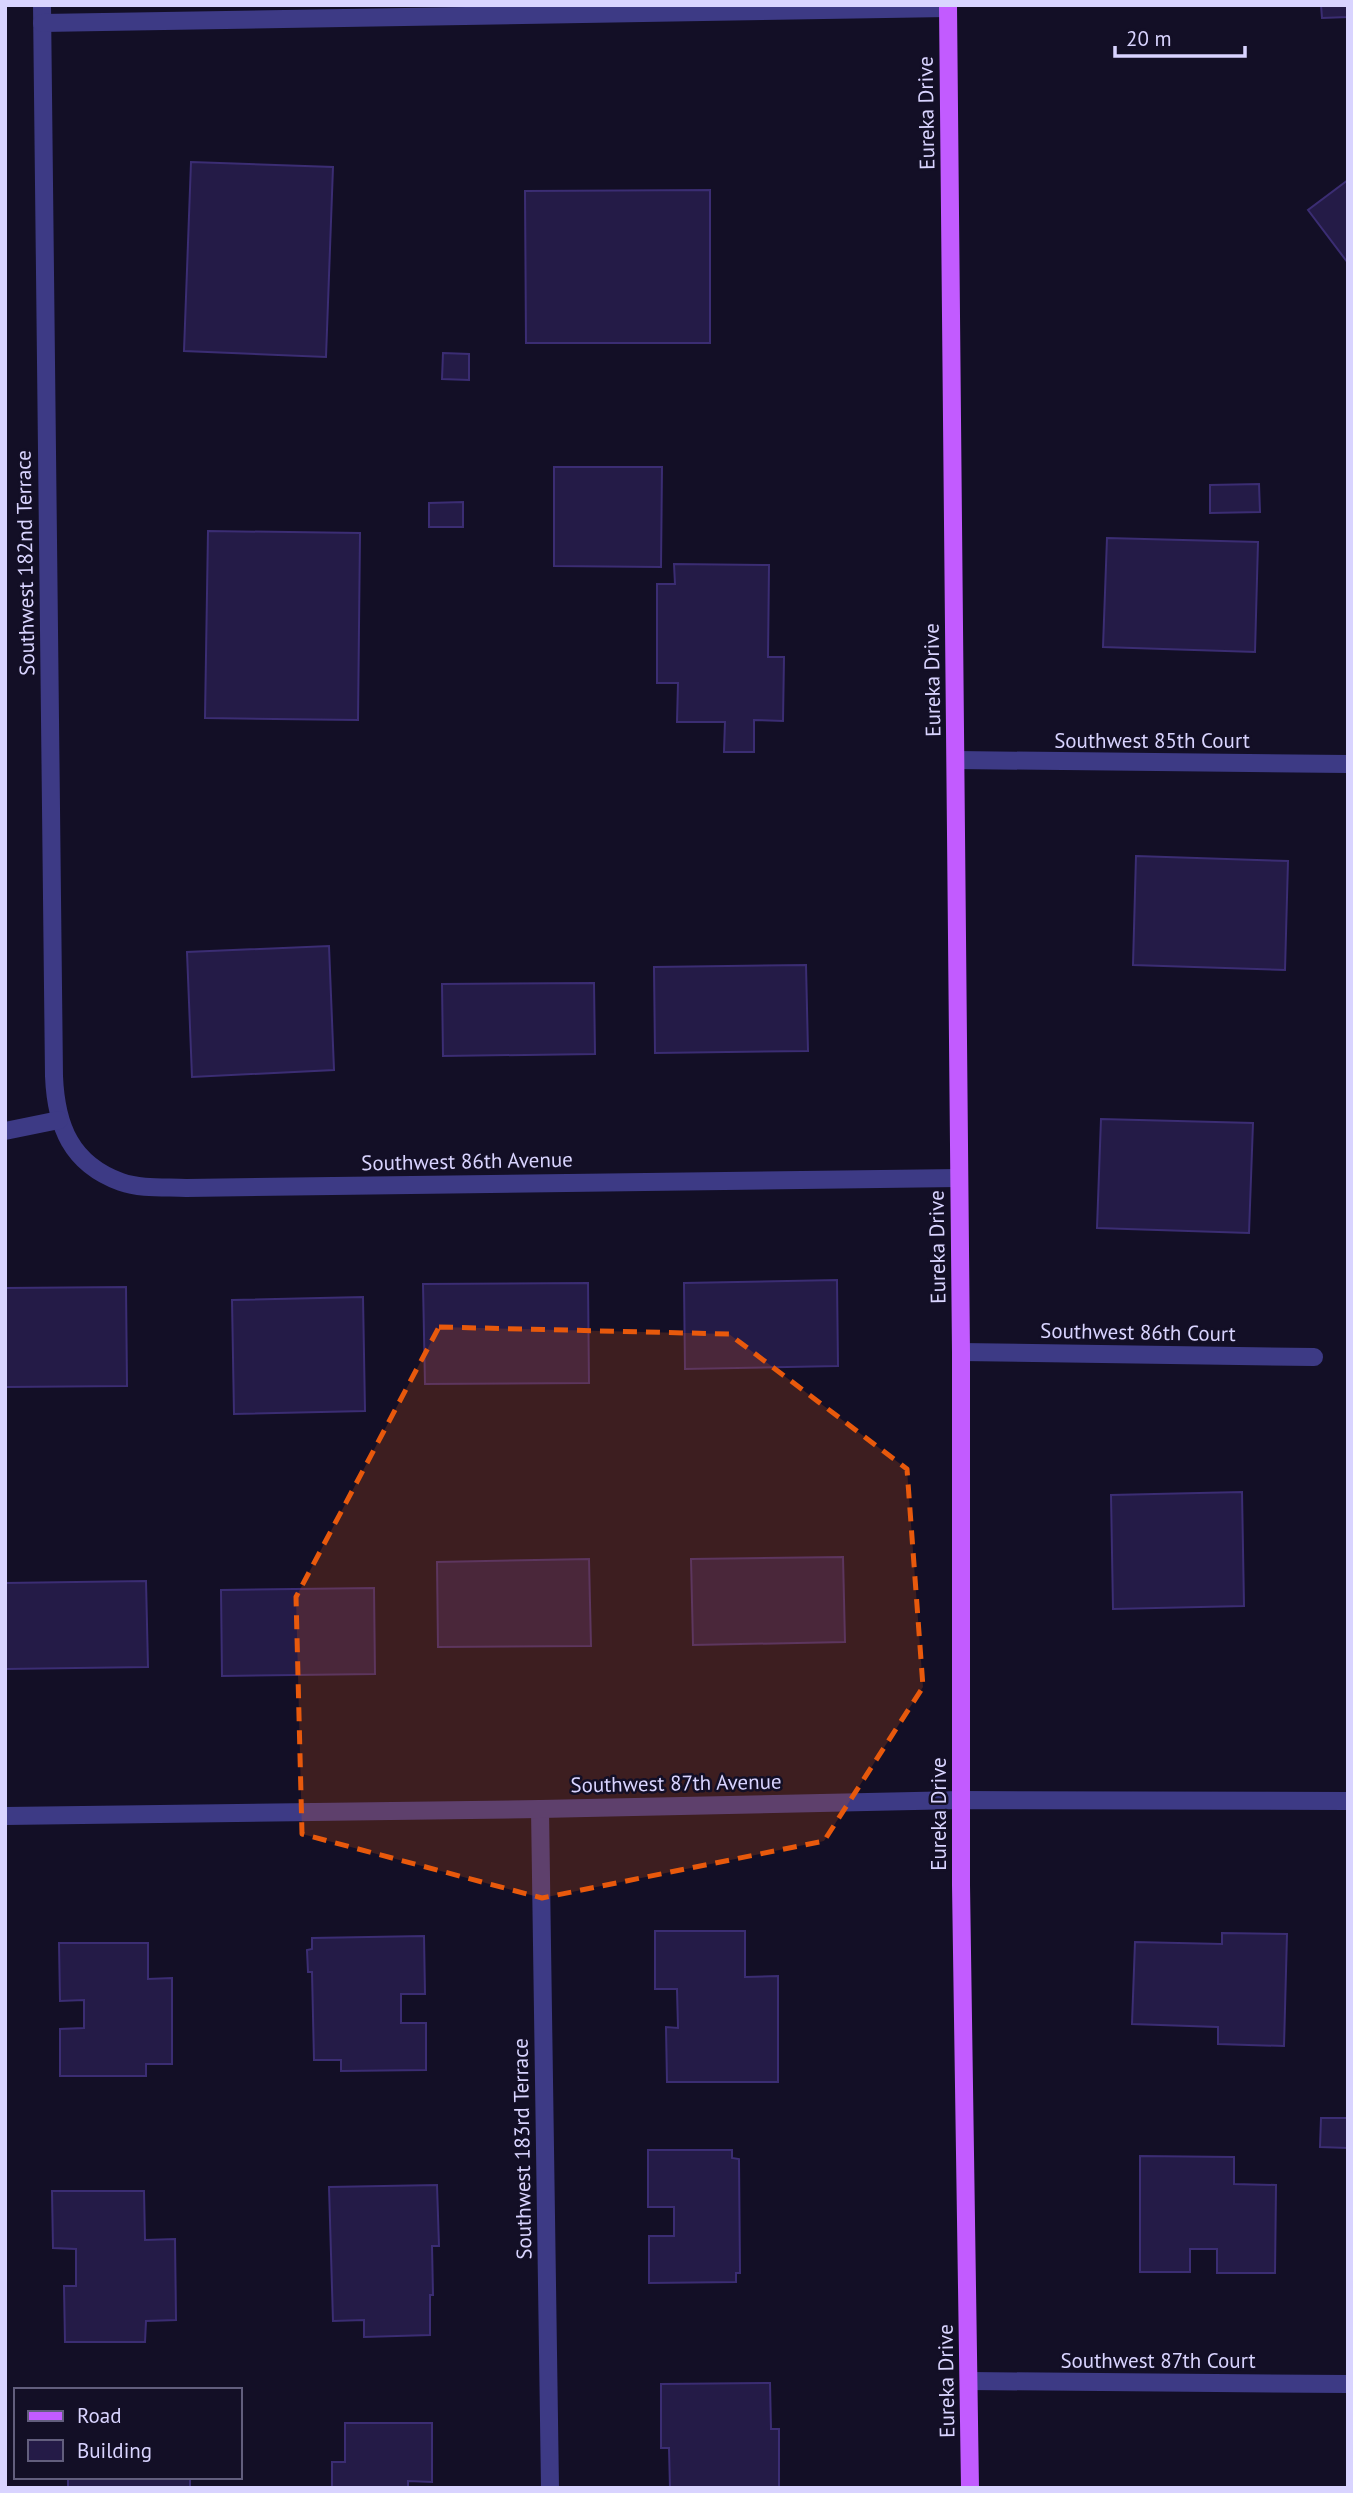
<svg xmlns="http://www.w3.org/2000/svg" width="1353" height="2493" viewBox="0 0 1353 2493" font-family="'PT Sans',sans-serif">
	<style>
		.building { fill: #241b47; stroke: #3b2d73; stroke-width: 2 }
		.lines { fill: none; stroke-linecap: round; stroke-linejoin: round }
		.minor { stroke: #3d3a85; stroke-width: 18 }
		.major { stroke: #c25bff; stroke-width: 18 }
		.marked { fill: #e8590c; fill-opacity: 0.2; stroke: #e8590c; stroke-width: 5; stroke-dasharray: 14 9; stroke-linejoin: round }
		.labels { text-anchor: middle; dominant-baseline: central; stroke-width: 5; stroke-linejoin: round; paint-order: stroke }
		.street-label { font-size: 21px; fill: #d9d4ff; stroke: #130f26 }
	</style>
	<rect width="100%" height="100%" fill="#130f26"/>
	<g class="building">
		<polygon points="1321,5 1348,5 1348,17 1322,18"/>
		<polygon points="191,162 333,167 326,357 184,351"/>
		<polygon points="1348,180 1348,263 1308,210"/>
		<polygon points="710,190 710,343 526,343 525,191"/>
		<polygon points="443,353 469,354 469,380 442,379"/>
		<polygon points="554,467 662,467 661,567 554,566"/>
		<polygon points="1259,484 1260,512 1210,513 1210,485"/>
		<polygon points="463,502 463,527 429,527 429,503"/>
		<polygon points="208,531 360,533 358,720 205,718"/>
		<polygon points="1107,538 1258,542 1255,652 1103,647"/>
		<polygon points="674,564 769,565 768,657 784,657 783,721 754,720 754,752 724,752 725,722 677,722 678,683 657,683 657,584 675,584"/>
		<polygon points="1136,856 1288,861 1285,970 1133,965"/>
		<polygon points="329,946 334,1070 192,1077 187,952"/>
		<polygon points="806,965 808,1051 655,1053 654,967"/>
		<polygon points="594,983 595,1054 443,1056 442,984"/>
		<polygon points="1101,1119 1253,1123 1249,1233 1097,1228"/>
		<polygon points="837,1280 838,1366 685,1369 684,1283"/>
		<polygon points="588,1283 589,1383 425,1384 423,1284"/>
		<polygon points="126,1287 127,1386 5,1387 5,1288"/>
		<polygon points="363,1297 365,1411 234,1414 232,1300"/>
		<polygon points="1242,1492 1244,1606 1113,1609 1111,1495"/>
		<polygon points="843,1557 845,1642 693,1645 691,1559"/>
		<polygon points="589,1559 591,1646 438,1647 437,1562"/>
		<polygon points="146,1581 148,1667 5,1669 5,1583"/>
		<polygon points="374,1588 375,1674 222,1676 221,1590"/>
		<polygon points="655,1931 745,1931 745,1977 778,1976 778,2082 667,2082 666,2027 678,2028 677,1989 655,1989"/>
		<polygon points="1222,1933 1287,1934 1284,2046 1218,2044 1218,2027 1132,2024 1135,1942 1222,1944"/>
		<polygon points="424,1936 425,1994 401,1994 401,2023 426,2023 426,2070 341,2071 341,2060 314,2060 312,1972 308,1972 307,1950 312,1949 312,1938"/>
		<polygon points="59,1943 148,1943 148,1979 172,1978 172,2064 146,2064 146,2076 60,2076 60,2029 84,2028 84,2000 60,2001"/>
		<polygon points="1321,2118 1348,2118 1348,2148 1320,2147"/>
		<polygon points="648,2150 732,2150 732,2158 739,2159 740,2273 736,2273 736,2282 649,2283 649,2236 674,2236 674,2207 648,2207"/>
		<polygon points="1140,2156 1234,2157 1234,2184 1276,2185 1275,2273 1217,2273 1217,2249 1190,2249 1190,2272 1140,2272"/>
		<polygon points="437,2185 439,2246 432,2246 433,2295 430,2295 430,2335 364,2337 364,2320 333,2321 329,2187"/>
		<polygon points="52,2191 144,2191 145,2240 175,2239 176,2320 146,2321 145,2342 65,2342 64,2286 76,2286 76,2249 53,2248"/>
		<polygon points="770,2383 771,2429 779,2429 779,2488 670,2488 669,2448 661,2448 661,2384"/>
		<polygon points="345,2423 432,2423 432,2482 408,2481 408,2488 332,2488 332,2462 345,2462"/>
		<rect x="68" y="2477" width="122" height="11"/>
	</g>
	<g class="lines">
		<g class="minor">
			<path d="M42,5L54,1076C56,1126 71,1164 121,1182C141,1189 165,1187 186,1188L959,1178"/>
			<polyline points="42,23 948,8"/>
			<polyline points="956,760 1348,764"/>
			<polyline points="5,1131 59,1120"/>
			<polyline points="961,1352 1314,1357"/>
			<polyline points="540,1809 550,2488"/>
			<polyline points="5,1816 540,1809 961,1800 1348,1801"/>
			<polyline points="969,2381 1348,2384"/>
		</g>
		<polyline class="major" points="948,5 961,1352 961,1885 970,2488"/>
	</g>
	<path class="marked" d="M439,1327L729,1334L907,1469L923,1687L824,1841L542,1898L302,1834L296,1597Z"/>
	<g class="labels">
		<g class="street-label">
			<text transform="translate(926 113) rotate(-91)">Eureka Drive</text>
			<text transform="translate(25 563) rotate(-91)">Southwest 182nd Terrace</text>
			<text transform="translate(932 680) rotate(-91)">Eureka Drive</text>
			<text x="1152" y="740">Southwest 85th Court</text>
			<text transform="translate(467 1161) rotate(-1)">Southwest 86th Avenue</text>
			<text transform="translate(937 1247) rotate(-91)">Eureka Drive</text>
			<text transform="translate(1138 1332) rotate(1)">Southwest 86th Court</text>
			<text transform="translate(676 1783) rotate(-1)">Southwest 87th Avenue</text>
			<text transform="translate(938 1814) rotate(-90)">Eureka Drive</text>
			<text transform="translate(522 2149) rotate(-91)">Southwest 183rd Terrace</text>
			<text x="1158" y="2360">Southwest 87th Court</text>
			<text transform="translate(946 2381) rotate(-91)">Eureka Drive</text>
		</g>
	</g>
	<rect width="1353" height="2493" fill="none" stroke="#d9d4ff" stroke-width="14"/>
	<rect x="14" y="2388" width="228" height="91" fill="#130f26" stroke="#625e7d" stroke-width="2"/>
	<rect x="28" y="2411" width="35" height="10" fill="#c25bff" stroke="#625e7d" stroke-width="2"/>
	<text x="77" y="2423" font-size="21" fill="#d9d4ff">Road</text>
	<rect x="28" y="2440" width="35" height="21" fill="#241b47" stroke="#625e7d" stroke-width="2"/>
	<text x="77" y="2458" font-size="21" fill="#d9d4ff">Building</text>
	<path d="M1115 46v10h130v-10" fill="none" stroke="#d9d4ff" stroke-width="3.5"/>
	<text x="1126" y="46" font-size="21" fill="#d9d4ff" stroke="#130f26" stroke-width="5" paint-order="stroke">20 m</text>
</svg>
